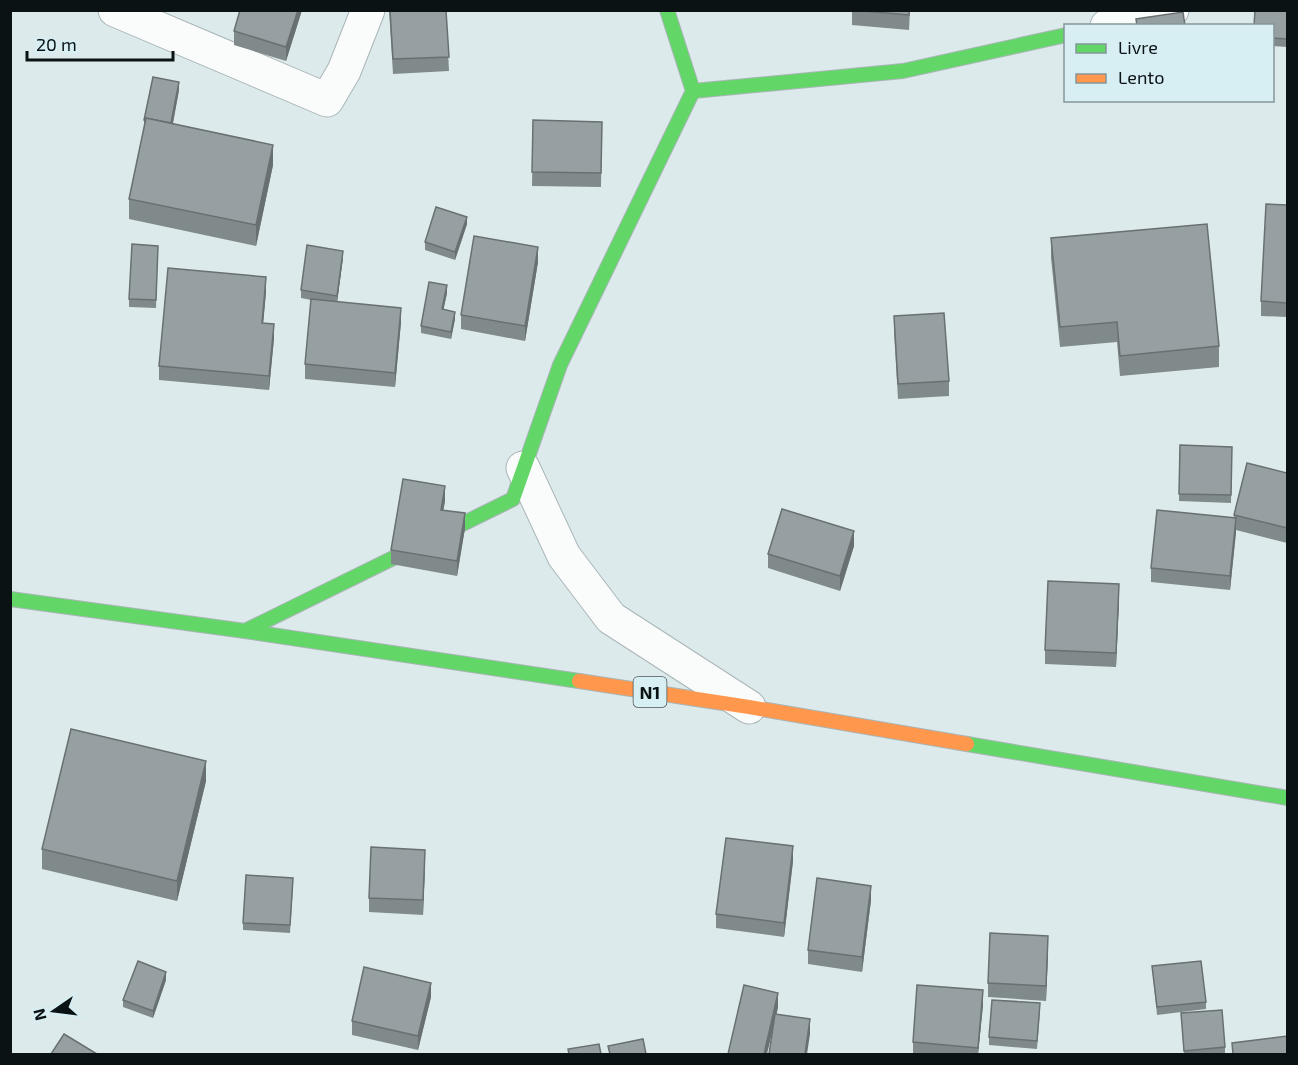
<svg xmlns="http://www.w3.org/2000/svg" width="1298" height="1065" viewBox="0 0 1298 1065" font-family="'Exo 2',sans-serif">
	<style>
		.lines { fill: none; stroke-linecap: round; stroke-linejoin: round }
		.street-casing { stroke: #aab5b7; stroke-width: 35 }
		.fast-casing { stroke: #aab5b7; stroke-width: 16 }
		.slow-casing { stroke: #aab5b7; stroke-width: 16 }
		.street { stroke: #fafcfc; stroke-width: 33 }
		.fast { stroke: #63d668; stroke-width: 14 }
		.slow { stroke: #ff974d; stroke-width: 14 }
		.wall { fill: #818a8b }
		.shaded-wall { fill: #697071 }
		.building { fill: #96a0a2; stroke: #697071; stroke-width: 1.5 }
		.labels { text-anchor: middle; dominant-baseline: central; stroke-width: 4.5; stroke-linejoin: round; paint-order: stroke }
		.shield { fill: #d7eef2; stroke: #485457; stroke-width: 1.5 }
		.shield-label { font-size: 18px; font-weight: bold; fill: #0a1214 }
	</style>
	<rect width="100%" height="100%" fill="#ddeaec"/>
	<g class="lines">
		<g class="street-casing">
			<g id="street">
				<polyline points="115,10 327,100 344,71 368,10"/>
				<polyline points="1107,26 1172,10"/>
				<polyline points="523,468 564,556 611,618 749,707"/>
			</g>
		</g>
		<g class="fast-casing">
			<g id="fast">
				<polyline points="693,91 903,71 1066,35"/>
				<polyline points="10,599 245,631 579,681"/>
				<polyline points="245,631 513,499 560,365 693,91 667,10"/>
				<polyline points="967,744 1288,798"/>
			</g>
		</g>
		<g class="slow-casing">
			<polyline id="slow" points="579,681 749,707 967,744"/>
		</g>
		<use href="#street" class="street"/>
		<use href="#fast" class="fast"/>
		<use href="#slow" class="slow"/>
	</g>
	<g class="wall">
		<polygon points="302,10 286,61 234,45 234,31"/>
		<polygon points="389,10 446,10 449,71 393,74"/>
		<polygon points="852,10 910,10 909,30 852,25"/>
		<polygon points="1287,10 1287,47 1272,46 1272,26"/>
		<polygon points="179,90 173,123 273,165 256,246 129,219 129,199 144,128 144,120"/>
		<polygon points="533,120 602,122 601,187 532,186"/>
		<polygon points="1287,205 1287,317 1261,316 1261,301"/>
		<polygon points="467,224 455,260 425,250 425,242"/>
		<polygon points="1051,238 1219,346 1219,367 1120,376 1117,342 1060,347 1051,258"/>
		<polygon points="158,246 156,308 129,307 129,299"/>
		<polygon points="343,258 337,302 401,322 395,387 305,379 305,364 311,300 301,298 301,290"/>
		<polygon points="538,262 525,341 461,329 461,315"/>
		<polygon points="266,292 263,323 274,338 269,390 159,380 159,366"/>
		<polygon points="447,293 443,310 455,319 451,339 421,333 421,326"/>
		<polygon points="894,316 949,381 949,396 898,399 894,331"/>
		<polygon points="1180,445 1232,447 1231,503 1179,501"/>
		<polygon points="1287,473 1287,543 1236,530 1230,590 1151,582 1151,568 1234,518 1234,515"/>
		<polygon points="445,501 443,510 465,528 457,576 391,564 391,550"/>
		<polygon points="854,546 840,591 768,568 768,554"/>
		<polygon points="1119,599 1116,667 1045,664 1045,650"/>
		<polygon points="206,781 177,901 42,869 42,849"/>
		<polygon points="793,861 784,937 716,928 716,914"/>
		<polygon points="425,864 423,915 369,912 369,898"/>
		<polygon points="293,886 290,933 243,930 243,923"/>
		<polygon points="871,900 862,972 808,964 808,950"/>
		<polygon points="1048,951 1046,1001 988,997 988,983"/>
		<polygon points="1152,966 1206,1002 1206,1009 1157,1015"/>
		<polygon points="166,980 153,1018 123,1007 123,1000"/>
		<polygon points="431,997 418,1050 352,1035 352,1021"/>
		<polygon points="983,1005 978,1054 913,1054 913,1042"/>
		<polygon points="1040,1011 1037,1049 989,1045 989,1037"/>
		<polygon points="1181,1013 1225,1047 1225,1054 1184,1054"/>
	</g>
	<g class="shaded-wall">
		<polygon points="298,10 302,10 286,61 286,47"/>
		<polygon points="179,82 179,90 171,133 171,126"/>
		<polygon points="273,145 273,165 256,246 256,225"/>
		<polygon points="467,217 467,224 455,260 455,252"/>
		<polygon points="538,247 538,262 525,341 525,326"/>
		<polygon points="343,251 343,258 337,303 337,296"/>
		<polygon points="266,277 266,292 262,337 262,323"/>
		<polygon points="447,285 447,293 442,317 442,309"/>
		<polygon points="401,308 401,322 395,387 395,373"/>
		<polygon points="455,312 455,319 451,339 451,332"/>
		<polygon points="274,324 274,338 269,390 269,376"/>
		<polygon points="445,486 445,501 441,524 441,510"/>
		<polygon points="465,513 465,528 457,576 457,561"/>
		<polygon points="1236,518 1236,533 1230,590 1230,576"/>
		<polygon points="854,531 854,546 840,591 840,576"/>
		<polygon points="1119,584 1119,599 1116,667 1116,653"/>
		<polygon points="206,761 206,781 177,901 177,881"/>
		<polygon points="793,846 793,861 784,937 784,923"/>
		<polygon points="425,850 425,864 423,915 423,900"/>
		<polygon points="871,886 871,900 862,972 862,957"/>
		<polygon points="1048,936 1048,951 1046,1001 1046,986"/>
		<polygon points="166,972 166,980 153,1018 153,1011"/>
		<polygon points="431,983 431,997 418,1050 418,1036"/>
		<polygon points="983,990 983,1005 978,1054 978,1048"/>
		<polygon points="778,993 778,1008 767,1054 764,1054"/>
		<polygon points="810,1019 810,1034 807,1054 805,1054"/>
	</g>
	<g class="building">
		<polygon points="240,10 298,10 286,47 234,31"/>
		<polygon points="390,10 446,10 449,57 393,59"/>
		<polygon points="852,10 909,10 909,15"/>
		<polygon points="1255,10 1287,10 1287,39 1272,38 1272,26 1254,26"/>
		<polygon points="1183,12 1185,26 1137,26 1136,19"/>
		<polygon points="153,77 179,82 171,123 146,118 145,121 144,120"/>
		<polygon points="146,118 273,145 256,225 129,199"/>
		<polygon points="533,120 602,122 601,173 532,172"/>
		<polygon points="1266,204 1287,205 1287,303 1261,301"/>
		<polygon points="436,207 467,217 455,252 425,242"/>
		<polygon points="1207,224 1219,346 1120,356 1117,322 1060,327 1051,238"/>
		<polygon points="474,236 538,247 525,326 461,315"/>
		<polygon points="132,244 158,246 156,300 129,299"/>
		<polygon points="307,245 343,251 337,296 301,290"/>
		<polygon points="168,268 266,277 262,323 274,324 269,376 159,366"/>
		<polygon points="429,282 447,285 442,309 455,312 451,332 421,326"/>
		<polygon points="311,299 401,308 395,373 305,364"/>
		<polygon points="944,313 949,381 898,384 894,316"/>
		<polygon points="1180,445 1232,447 1231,495 1179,494"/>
		<polygon points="1247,463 1287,473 1287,528 1234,515"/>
		<polygon points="403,479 445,486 441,510 465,513 457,561 391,550"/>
		<polygon points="782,509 854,531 840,576 768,554"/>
		<polygon points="1157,510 1236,518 1230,576 1151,568"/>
		<polygon points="1048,581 1119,584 1116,653 1045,650"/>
		<polygon points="71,729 206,761 177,881 42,849"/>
		<polygon points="726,838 793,846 784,923 716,914"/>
		<polygon points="371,847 425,850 423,900 369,898"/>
		<polygon points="246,875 293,878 290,925 243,923"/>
		<polygon points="817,878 871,886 862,957 808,950"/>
		<polygon points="990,933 1048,936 1046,986 988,983"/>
		<polygon points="138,961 166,972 153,1011 123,1000"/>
		<polygon points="1201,961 1206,1002 1157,1007 1152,966"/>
		<polygon points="364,967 431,983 418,1036 352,1021"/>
		<polygon points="744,985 778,993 764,1054 728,1054"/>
		<polygon points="917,985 983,990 978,1048 913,1042"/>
		<polygon points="992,1000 1040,1003 1037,1041 989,1037"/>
		<polygon points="1222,1010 1225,1047 1184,1051 1181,1013"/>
		<polygon points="775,1014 810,1019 805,1054 769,1054"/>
		<polygon points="64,1034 97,1054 51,1054"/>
		<polygon points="1287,1036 1287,1054 1233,1054 1232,1043"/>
		<polygon points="643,1039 646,1054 610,1054 608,1046"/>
		<polygon points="599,1044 601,1054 569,1054 568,1049"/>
	</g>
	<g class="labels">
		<rect class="shield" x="633.5" y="677" width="33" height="30" rx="4.5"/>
		<g class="shield-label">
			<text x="650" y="692">N1</text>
		</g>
	</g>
	<rect width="1298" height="1065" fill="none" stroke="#0a1214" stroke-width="24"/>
	<rect x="1064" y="24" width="210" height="78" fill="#d7eef2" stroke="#859699" stroke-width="1.5"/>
	<rect x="1076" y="44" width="30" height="9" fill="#63d668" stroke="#859699" stroke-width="1.5"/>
	<text x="1118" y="54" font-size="18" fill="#0a1214">Livre</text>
	<rect x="1076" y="74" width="30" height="9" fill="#ff974d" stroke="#859699" stroke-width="1.5"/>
	<text x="1118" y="84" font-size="18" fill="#0a1214">Lento</text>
	<g transform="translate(54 1011) rotate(256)" stroke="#d7eef2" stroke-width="4.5" paint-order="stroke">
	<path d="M0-4.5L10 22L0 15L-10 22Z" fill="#0a1214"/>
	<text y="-9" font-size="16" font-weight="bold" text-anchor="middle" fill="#0a1214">N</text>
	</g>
	<path d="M27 51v9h146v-9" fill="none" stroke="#0a1214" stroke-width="3"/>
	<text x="36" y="51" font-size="18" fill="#0a1214" stroke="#d7eef2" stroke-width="4.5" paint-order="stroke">20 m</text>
</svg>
